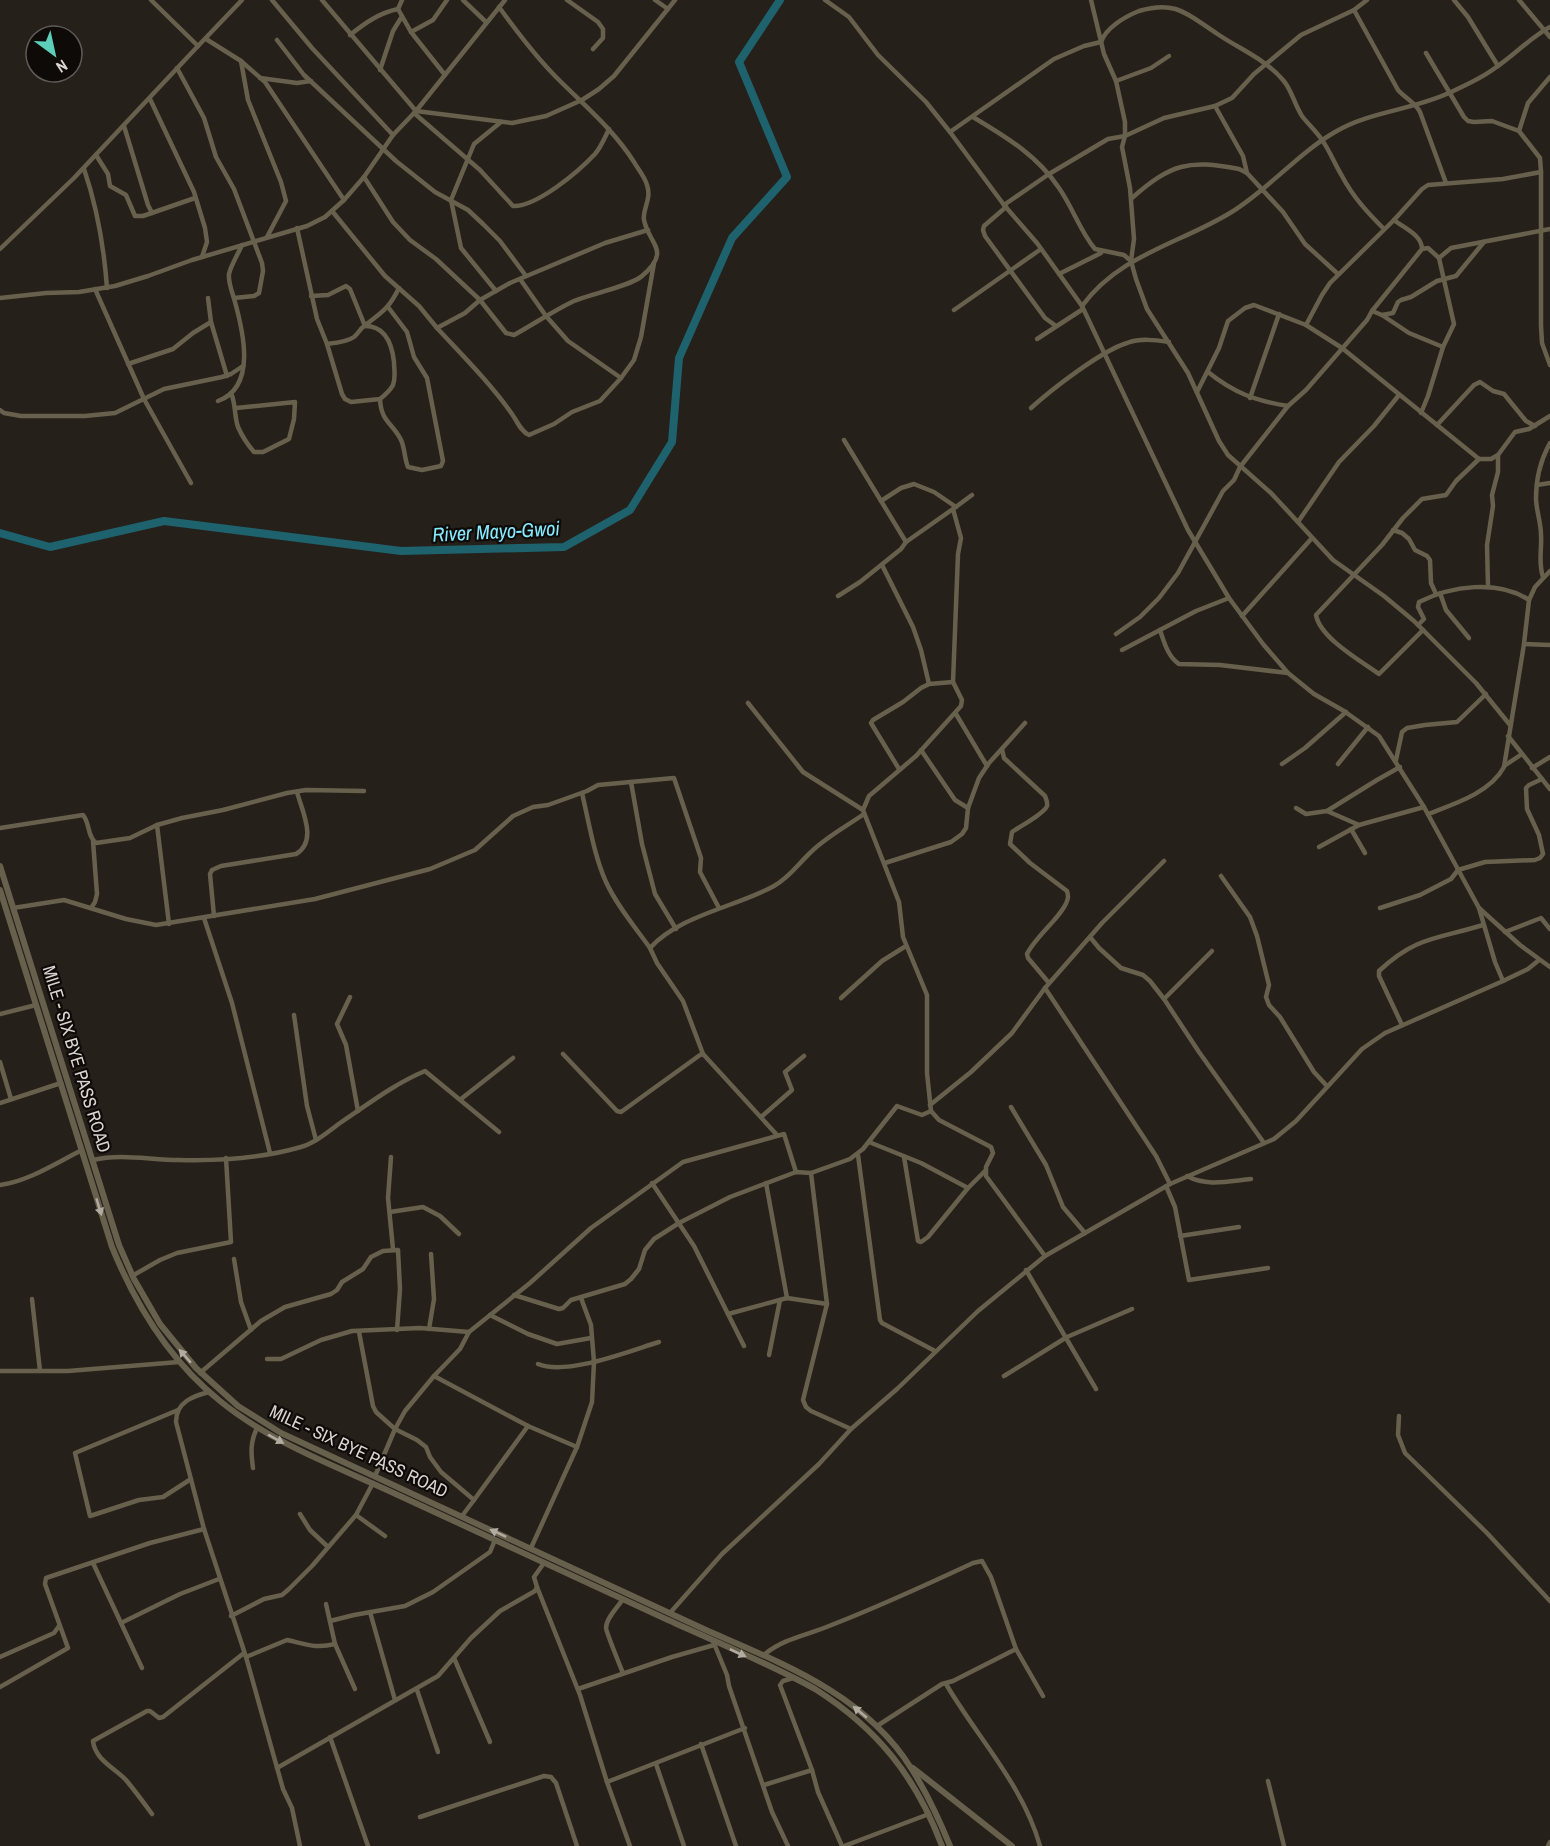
<svg xmlns="http://www.w3.org/2000/svg" width="1550" height="1846" viewBox="0 0 1550 1846" font-family="'Archivo Narrow',sans-serif">
	<style>
		.lines { fill: none; stroke-linecap: round; stroke-linejoin: round }
		.river { stroke: #1e626e; stroke-width: 8 }
		.minor { stroke: #67604d; stroke-width: 4.5 }
		.tertiary { stroke: #67604d; stroke-width: 6 }
		.oneway { fill: #b1aba2 }
		.labels { text-anchor: middle; dominant-baseline: central; stroke-width: 4.5; stroke-linejoin: round; paint-order: stroke }
		.street-label { font-size: 18px; fill: #d9d4d0; stroke: #0d0a08 }
		.water-label { font-size: 20px; font-style: italic; fill: #86ebff; stroke: #0d0a08 }
	</style>
	<rect width="100%" height="100%" fill="#26201a"/>
	<g class="lines">
		<polyline class="river" points="0,533 50,547 164,521 401,551 564,547 630,510 672,442 679,358 732,238 787,177 739,62 780,0"/>
		<g class="minor">
			<polyline points="272,0 312,48 393,135"/>
			<polyline points="322,0 416,111 512,123 546,116 582,100 599,89 614,76 675,0"/>
			<polyline points="463,0 486,22"/>
			<polyline points="567,0 598,22 603,29 603,38 593,49"/>
			<polyline points="655,0 668,9"/>
			<polyline points="825,0 849,17 878,55 926,102 950,132 1004,205 1037,243 1082,306 1188,530 1229,598 1263,644 1288,673 1314,694 1344,711 1379,736 1424,807 1479,908 1520,945 1550,967"/>
			<polyline points="1091,0 1104,54 1116,81 1125,122 1125,136 1122,147 1130,188 1134,239 1131,261 1136,279 1147,309 1188,373 1219,441 1228,455 1271,493 1333,560 1384,596 1414,621 1476,683 1510,725"/>
			<polyline points="1454,0 1468,17 1498,66"/>
			<polyline points="1519,0 1550,37"/>
			<polyline points="398,9 411,32 445,75"/>
			<polyline points="398,9 402,0"/>
			<path d="M1354,10L1398,90C1405,98 1416,103 1420,112L1446,183"/>
			<polyline points="411,32 433,20 447,0"/>
			<path d="M350,35C365,23 379,13 398,9"/>
			<polyline points="206,39 241,61 265,82 344,200"/>
			<polyline points="277,40 304,75 396,161 435,192 468,210 483,224 500,241 526,276"/>
			<polyline points="198,46 242,0"/>
			<polyline points="1426,53 1464,117 1468,121 1474,122 1492,121 1519,131 1540,158 1541,172 1541,326 1542,343 1550,365"/>
			<polyline points="241,61 248,100 281,182 286,201 267,237"/>
			<polyline points="177,68 204,118 216,157 234,189 262,263 263,271 259,293 254,296 234,298"/>
			<polyline points="380,70 393,31 401,18"/>
			<polyline points="260,78 297,83 311,81"/>
			<polyline points="1116,81 1151,68 1169,56"/>
			<polyline points="150,99 194,192 205,228 207,242 202,257"/>
			<polyline points="1215,106 1243,156 1247,173"/>
			<path d="M414,113L480,170L513,206C537,207 579,171 595,154C601,147 605,137 609,129"/>
			<path d="M973,117C1006,137 1037,155 1059,188C1073,208 1080,231 1095,249L1124,255L1131,261"/>
			<polyline points="124,126 148,205 152,213"/>
			<polyline points="1519,131 1528,103 1550,77"/>
			<path d="M950,132L1054,59L1084,46L1101,42C1106,28 1124,17 1139,11C1176,0 1187,14 1216,33C1239,49 1264,58 1283,80C1292,90 1294,104 1302,116C1308,124 1316,131 1322,140C1330,151 1335,165 1342,176C1353,197 1368,213 1384,229"/>
			<polyline points="96,155 108,174 110,186 126,195 135,216 143,216 195,198"/>
			<path d="M84,169C97,207 104,247 107,288"/>
			<path d="M364,177L393,222L410,240L436,259L480,300L506,333L514,335C534,324 553,311 574,301C590,294 631,286 642,276C672,250 649,245 644,220C642,209 652,200 647,185C645,177 638,169 634,162C613,129 584,105 557,78C535,56 517,32 499,7"/>
			<path d="M1132,198C1171,164 1188,159 1239,169L1247,173L1283,212L1305,244L1338,274"/>
			<polyline points="1004,205 1049,174 1108,139 1125,136 1164,118 1215,106 1232,98 1254,74 1301,35 1354,10 1367,0"/>
			<polyline points="1006,207 984,226 983,230 985,236 1045,318 1056,326"/>
			<polyline points="332,211 385,276 419,306 437,328 465,313 480,300 510,283 605,243 648,230"/>
			<path d="M297,228L317,319L327,344L342,394L345,399L351,402L380,399C385,395 390,391 393,385C396,377 394,370 394,362C392,344 385,326 365,326"/>
			<polyline points="0,249 74,178 198,46 151,0"/>
			<polyline points="1439,258 1451,248 1550,229"/>
			<polyline points="1059,274 1101,253"/>
			<polyline points="520,279 546,316 568,341 621,378"/>
			<polyline points="95,289 144,399 191,483"/>
			<polyline points="496,291 461,248 451,200 474,144 501,122"/>
			<polyline points="311,296 328,295 346,286 350,289 365,326"/>
			<polyline points="0,298 46,293 79,292 115,286 148,276 192,260 307,226 325,217 344,200 364,177 393,135 416,111 505,0"/>
			<polyline points="208,298 211,322 227,376"/>
			<path d="M1082,306C1119,255 1179,244 1230,213C1268,190 1297,154 1335,132C1370,111 1414,110 1451,92C1466,85 1482,78 1495,68C1514,55 1530,38 1550,27"/>
			<polyline points="954,310 1041,249"/>
			<polyline points="1372,311 1382,315 1409,333 1443,347"/>
			<polyline points="1382,315 1393,313 1398,302 1401,300 1411,297 1437,281 1456,276 1484,242"/>
			<polyline points="1306,325 1322,295 1330,283 1394,220 1422,189 1428,185 1503,179 1541,172"/>
			<path d="M437,328C463,356 490,383 512,414C517,421 521,432 529,435L554,424L572,412L600,401L621,378L634,360L641,337L654,263"/>
			<polyline points="1037,339 1083,309"/>
			<path d="M327,344C336,343 347,342 354,337C358,334 360,329 364,326C382,312 388,310 399,288"/>
			<polyline points="128,364 173,349 193,333 211,322"/>
			<path d="M1208,372C1234,393 1256,401 1288,406"/>
			<polyline points="1197,392 1219,348 1228,321 1245,308 1254,305 1306,325 1342,348 1479,459 1491,459 1498,455 1515,432 1529,429 1550,416"/>
			<path d="M231,393C236,404 234,416 238,427C242,436 248,445 254,452H263L289,439L294,419L295,402L236,408"/>
			<polyline points="1250,398 1279,314"/>
			<path d="M380,399C381,421 391,422 400,438C405,446 404,458 408,467L422,470L441,466L443,461L427,378L414,357L407,332L388,307"/>
			<path d="M218,401C257,387 243,331 235,302C233,294 228,283 229,274C231,265 238,254 242,245"/>
			<path d="M1031,408C1052,389 1101,351 1127,343C1141,338 1155,340 1169,342"/>
			<polyline points="0,410 4,413 21,416 85,416 115,413 164,389 222,377 231,374 243,366"/>
			<polyline points="1421,413 1428,396 1443,347 1454,324 1439,258 1428,248 1422,249"/>
			<polyline points="1437,425 1474,385 1480,382 1493,391 1504,394 1526,421 1535,426"/>
			<polyline points="844,440 906,542"/>
			<polyline points="1537,485 1550,483"/>
			<polyline points="972,495 953,509 961,538 958,554 953,682 962,700 961,706 916,756 869,796 863,810 899,902 903,937 927,995 927,1073 931,1111 939,1120 991,1147 993,1153 986,1167 986,1176 1045,1256"/>
			<polyline points="881,501 901,488 914,484 934,492 956,507"/>
			<polyline points="1298,522 1339,462 1374,426 1399,395"/>
			<polyline points="1393,530 1402,533 1409,539 1415,550 1427,556 1430,560 1431,583 1436,594"/>
			<polyline points="882,565 913,627 921,650 929,684"/>
			<path d="M1543,577C1538,562 1542,550 1541,535C1541,522 1536,510 1536,498C1536,479 1541,459 1550,443"/>
			<polyline points="1488,586 1487,545 1493,506 1492,495 1498,472 1498,455"/>
			<polyline points="1440,593 1446,610 1469,638"/>
			<polyline points="838,596 860,582 901,549 906,542 953,509"/>
			<polyline points="1242,616 1312,538"/>
			<path d="M1418,625L1424,619L1418,607L1419,602C1451,586 1498,579 1529,600"/>
			<path d="M1160,630C1164,642 1168,657 1179,664L1220,665L1288,673"/>
			<path d="M1423,630L1379,674C1361,661 1320,638 1316,615L1382,545L1403,518L1422,499L1446,495L1456,481L1479,459"/>
			<path d="M1116,634L1140,617L1159,598L1178,573L1223,491L1234,480L1240,467L1288,406L1306,390L1367,320L1372,311L1422,249C1422,235 1404,228 1394,220"/>
			<polyline points="1524,644 1550,645"/>
			<polyline points="1122,650 1196,611 1229,598"/>
			<polyline points="748,703 803,772 863,810"/>
			<polyline points="956,714 987,766"/>
			<polyline points="1508,736 1550,789"/>
			<path d="M1002,749L1004,758L1045,796C1046,799 1048,803 1047,806C1045,813 1019,827 1012,832L1010,844L1030,863L1067,891C1068,895 1069,897 1067,901C1063,915 1035,937 1027,954L1028,958L1049,983"/>
			<polyline points="921,750 955,800 968,808"/>
			<polyline points="1396,760 1402,732 1407,728 1425,725 1457,722 1486,694"/>
			<polyline points="1282,764 1305,748 1346,712"/>
			<polyline points="1338,764 1368,727"/>
			<polyline points="1504,766 1522,754"/>
			<polyline points="1532,768 1550,757"/>
			<polyline points="899,769 871,723 873,720 903,702 921,688 929,684 953,682"/>
			<polyline points="631,782 642,844 655,894 676,929"/>
			<path d="M582,793C589,823 594,855 606,882C617,906 635,927 650,948"/>
			<polyline points="1296,808 1306,814 1327,811 1359,825"/>
			<polyline points="1327,811 1377,780 1400,767"/>
			<path d="M1428,814C1454,804 1490,793 1504,767L1524,644L1529,600L1535,587L1550,571"/>
			<polyline points="157,825 169,924"/>
			<path d="M0,828L83,815C90,823 87,836 96,843L130,838L157,825L182,818L223,810L287,793L306,790L364,791"/>
			<polyline points="1351,829 1365,853"/>
			<polyline points="1319,847 1359,825 1424,807"/>
			<polyline points="885,863 951,842 962,834 966,828 968,808 979,778 989,763 1025,723"/>
			<polyline points="1221,876 1250,917 1257,936 1269,985 1266,997 1269,1005 1280,1017 1314,1072 1326,1085"/>
			<polyline points="13,908 64,900 126,919 156,925 315,899 430,869 475,850 513,816 533,807 548,805 587,791 598,785 674,778 701,858 700,872 719,908"/>
			<polyline points="91,908 95,902 97,894 93,841"/>
			<polyline points="1380,908 1420,895 1451,879 1458,870 1485,862 1535,860 1540,858 1543,854 1539,835 1527,809 1526,788 1529,785 1542,779"/>
			<path d="M214,916L210,874L212,870L221,866L296,854C318,841 302,811 297,792"/>
			<polyline points="204,918 232,1003 270,1153"/>
			<polyline points="1505,932 1541,918 1550,929"/>
			<polyline points="1090,937 1099,948 1121,968 1143,975 1150,981 1164,999 1199,1052 1264,1143"/>
			<polyline points="1503,981 1528,969 1539,960"/>
			<polyline points="1045,988 1156,1156 1170,1184"/>
			<polyline points="350,997 337,1024 346,1045 358,1111"/>
			<polyline points="841,998 882,961 906,946"/>
			<polyline points="1164,999 1212,951"/>
			<polyline points="0,1014 36,1005"/>
			<polyline points="294,1015 307,1106 316,1140"/>
			<path d="M1402,1025L1379,976V971C1416,936 1438,939 1483,925"/>
			<polyline points="563,1054 617,1111 621,1112 700,1055 703,1054 777,1135"/>
			<path d="M703,1054L683,1001L657,963L650,948C680,915 736,907 774,886C790,877 798,864 811,852C826,837 847,826 864,814"/>
			<polyline points="0,1062 11,1099"/>
			<polyline points="461,1099 513,1058"/>
			<polyline points="0,1103 61,1083"/>
			<polyline points="930,1105 971,1072 1012,1033 1045,988 1102,923 1164,861"/>
			<polyline points="1011,1107 1046,1165 1063,1207 1085,1233"/>
			<polyline points="761,1117 792,1090 785,1072 804,1056"/>
			<polyline points="869,1142 921,1163 968,1188"/>
			<polyline points="858,1155 880,1320 882,1323 935,1351"/>
			<polyline points="391,1157 388,1198 393,1249"/>
			<polyline points="904,1157 918,1241 921,1242 928,1237 968,1188 985,1171"/>
			<path d="M93,1160C121,1153 150,1160 179,1160C218,1161 263,1158 301,1147C315,1143 328,1132 340,1123C367,1105 394,1084 425,1071L499,1132"/>
			<polyline points="811,1173 827,1304 803,1400 806,1407 811,1411 851,1429"/>
			<path d="M1187,1176C1207,1187 1229,1181 1251,1179"/>
			<polyline points="652,1183 694,1246 744,1346"/>
			<polyline points="766,1183 787,1298"/>
			<path d="M0,1185C29,1181 56,1163 82,1150"/>
			<polyline points="1166,1186 1175,1207 1189,1280 1268,1268"/>
			<polyline points="390,1212 423,1207 440,1216 459,1234"/>
			<polyline points="1180,1236 1239,1227"/>
			<polyline points="234,1259 241,1302 251,1330"/>
			<polyline points="1026,1270 1096,1389"/>
			<polyline points="132,1276 160,1260 177,1253 231,1242 226,1158"/>
			<polyline points="514,1295 559,1309 563,1308 571,1300 625,1284 631,1279 639,1269 645,1250 654,1239 679,1223 730,1197 796,1172 811,1173 850,1159 863,1149 897,1106 922,1115 931,1111"/>
			<polyline points="32,1299 40,1371"/>
			<polyline points="728,1314 787,1298 827,1304"/>
			<polyline points="490,1315 528,1334 557,1344 591,1338"/>
			<polyline points="429,1329 434,1299 431,1254"/>
			<polyline points="359,1332 373,1406 376,1412 395,1429 375,1476"/>
			<polyline points="769,1355 780,1300"/>
			<polyline points="267,1359 281,1359 321,1340 352,1331 420,1328 469,1332"/>
			<path d="M538,1364C567,1376 629,1351 659,1342"/>
			<polyline points="0,1371 68,1371 179,1362"/>
			<polyline points="200,1373 261,1321 285,1307 331,1294 337,1290 342,1282 363,1269 371,1257 383,1251 398,1250 400,1289 397,1330"/>
			<polyline points="434,1376 528,1426 577,1447 531,1548"/>
			<polyline points="1004,1376 1067,1337 1132,1309"/>
			<path d="M209,1392C193,1396 176,1402 176,1422L204,1529L246,1657L283,1789L292,1808L300,1846"/>
			<polyline points="178,1410 75,1453 90,1516 139,1500 163,1497 191,1479"/>
			<polyline points="1399,1416 1398,1435 1405,1453 1487,1533 1550,1601"/>
			<polyline points="577,1447 592,1402 594,1362 591,1325 581,1298"/>
			<path d="M253,1468C251,1453 250,1442 257,1428"/>
			<polyline points="474,1500 528,1426"/>
			<polyline points="300,1514 310,1530 328,1547"/>
			<polyline points="356,1515 385,1536"/>
			<polyline points="462,1516 474,1500 441,1472 430,1457 426,1447 417,1440 395,1429 405,1411 434,1376 460,1349 469,1332 530,1283 591,1228 683,1162 784,1134 796,1172"/>
			<polyline points="93,1563 121,1623 180,1594 219,1579"/>
			<polyline points="537,1587 580,1695 607,1782 630,1846"/>
			<polyline points="326,1604 335,1644 355,1689"/>
			<polyline points="370,1612 395,1700"/>
			<polyline points="670,1613 722,1554 819,1464 851,1429 897,1389 978,1311 1045,1256 1170,1184 1274,1139 1296,1121 1362,1049 1385,1033 1503,981 1495,962 1479,908"/>
			<polyline points="231,1616 264,1599 282,1595 289,1589 312,1566 356,1515 373,1483"/>
			<polyline points="330,1621 354,1615 405,1606 433,1592 490,1552 495,1540"/>
			<polyline points="121,1623 142,1668"/>
			<polyline points="713,1641 727,1675 729,1686 772,1812 788,1846"/>
			<path d="M765,1654C783,1639 807,1635 829,1626C878,1607 926,1585 973,1563L982,1561L991,1577L1016,1649L1043,1696"/>
			<polyline points="0,1657 54,1633 59,1626"/>
			<path d="M246,1657L287,1640C306,1644 315,1649 335,1644"/>
			<polyline points="454,1658 490,1742"/>
			<path d="M623,1673C620,1666 606,1631 606,1628C606,1618 618,1607 623,1599"/>
			<polyline points="793,1678 783,1681 780,1685 812,1770 818,1792 842,1846"/>
			<path d="M946,1684C977,1737 1023,1785 1040,1846"/>
			<polyline points="0,1687 68,1648 45,1584 46,1578 150,1543 204,1529"/>
			<polyline points="578,1689 672,1657 714,1645"/>
			<polyline points="417,1690 438,1752"/>
			<polyline points="877,1726 942,1684 953,1681 1016,1649"/>
			<polyline points="330,1737 368,1846"/>
			<polyline points="701,1744 736,1846"/>
			<polyline points="656,1764 684,1846"/>
			<polyline points="277,1768 438,1676 471,1638 500,1611 535,1591 537,1587 534,1577 544,1563"/>
			<polyline points="1268,1781 1284,1846"/>
			<polyline points="607,1782 745,1728"/>
			<polyline points="764,1785 812,1770"/>
			<path d="M152,1814C144,1803 135,1791 126,1780C115,1768 95,1760 93,1741L147,1711H150L159,1718L163,1717L244,1653"/>
			<polyline points="420,1817 544,1776 551,1777 556,1783 577,1846"/>
			<polyline points="844,1846 929,1814"/>
			<polyline points="1548,1846 1550,1842"/>
		</g>
		<g class="tertiary">
			<path d="M0,866L119,1245L134,1279L160,1324L196,1368L238,1406L281,1433L706,1630C781,1663 865,1694 911,1768C927,1793 939,1819 950,1846"/>
			<path d="M0,890L112,1247C136,1306 170,1361 220,1401C274,1445 339,1467 400,1496C489,1537 578,1578 668,1620C716,1642 768,1663 815,1689C878,1729 916,1777 942,1846"/>
			<polyline points="913,1768 1012,1846"/>
		</g>
	</g>
	<defs><path id="oneway-solid" d="M-6-.8H1V-3.2L6.5 0L1 3.2V.8H-6Z" transform="scale(1.5)"/></defs>
	<g class="oneway">
		<use href="#oneway-solid" transform="translate(99 1207) rotate(73)"/>
		<use href="#oneway-solid" transform="translate(185 1356) rotate(-131)"/>
		<use href="#oneway-solid" transform="translate(276 1439) rotate(29)"/>
		<use href="#oneway-solid" transform="translate(498 1533) rotate(-155)"/>
		<use href="#oneway-solid" transform="translate(738 1653) rotate(25)"/>
		<use href="#oneway-solid" transform="translate(860 1712) rotate(-140)"/>
	</g>
	<g class="labels">
		<g class="street-label">
			<text transform="translate(77 1059) rotate(73)">MILE - SIX BYE PASS ROAD</text>
			<text transform="translate(359 1451) rotate(25)">MILE - SIX BYE PASS ROAD</text>
		</g>
		<g class="water-label">
			<text transform="translate(496 531) rotate(-3)">River Mayo-Gwoi</text>
		</g>
	</g>
	<g transform="translate(54 54) rotate(147)"><circle r="28" fill="#0d0a08" stroke="#5f5b58" stroke-width="1.5"/>
	<path d="M0-4.5L10 22L0 15L-10 22Z" fill="#5cceba"/>
	<text y="-9" font-size="16" font-weight="bold" text-anchor="middle" fill="#d9d4d0">N</text>
	</g>
</svg>
